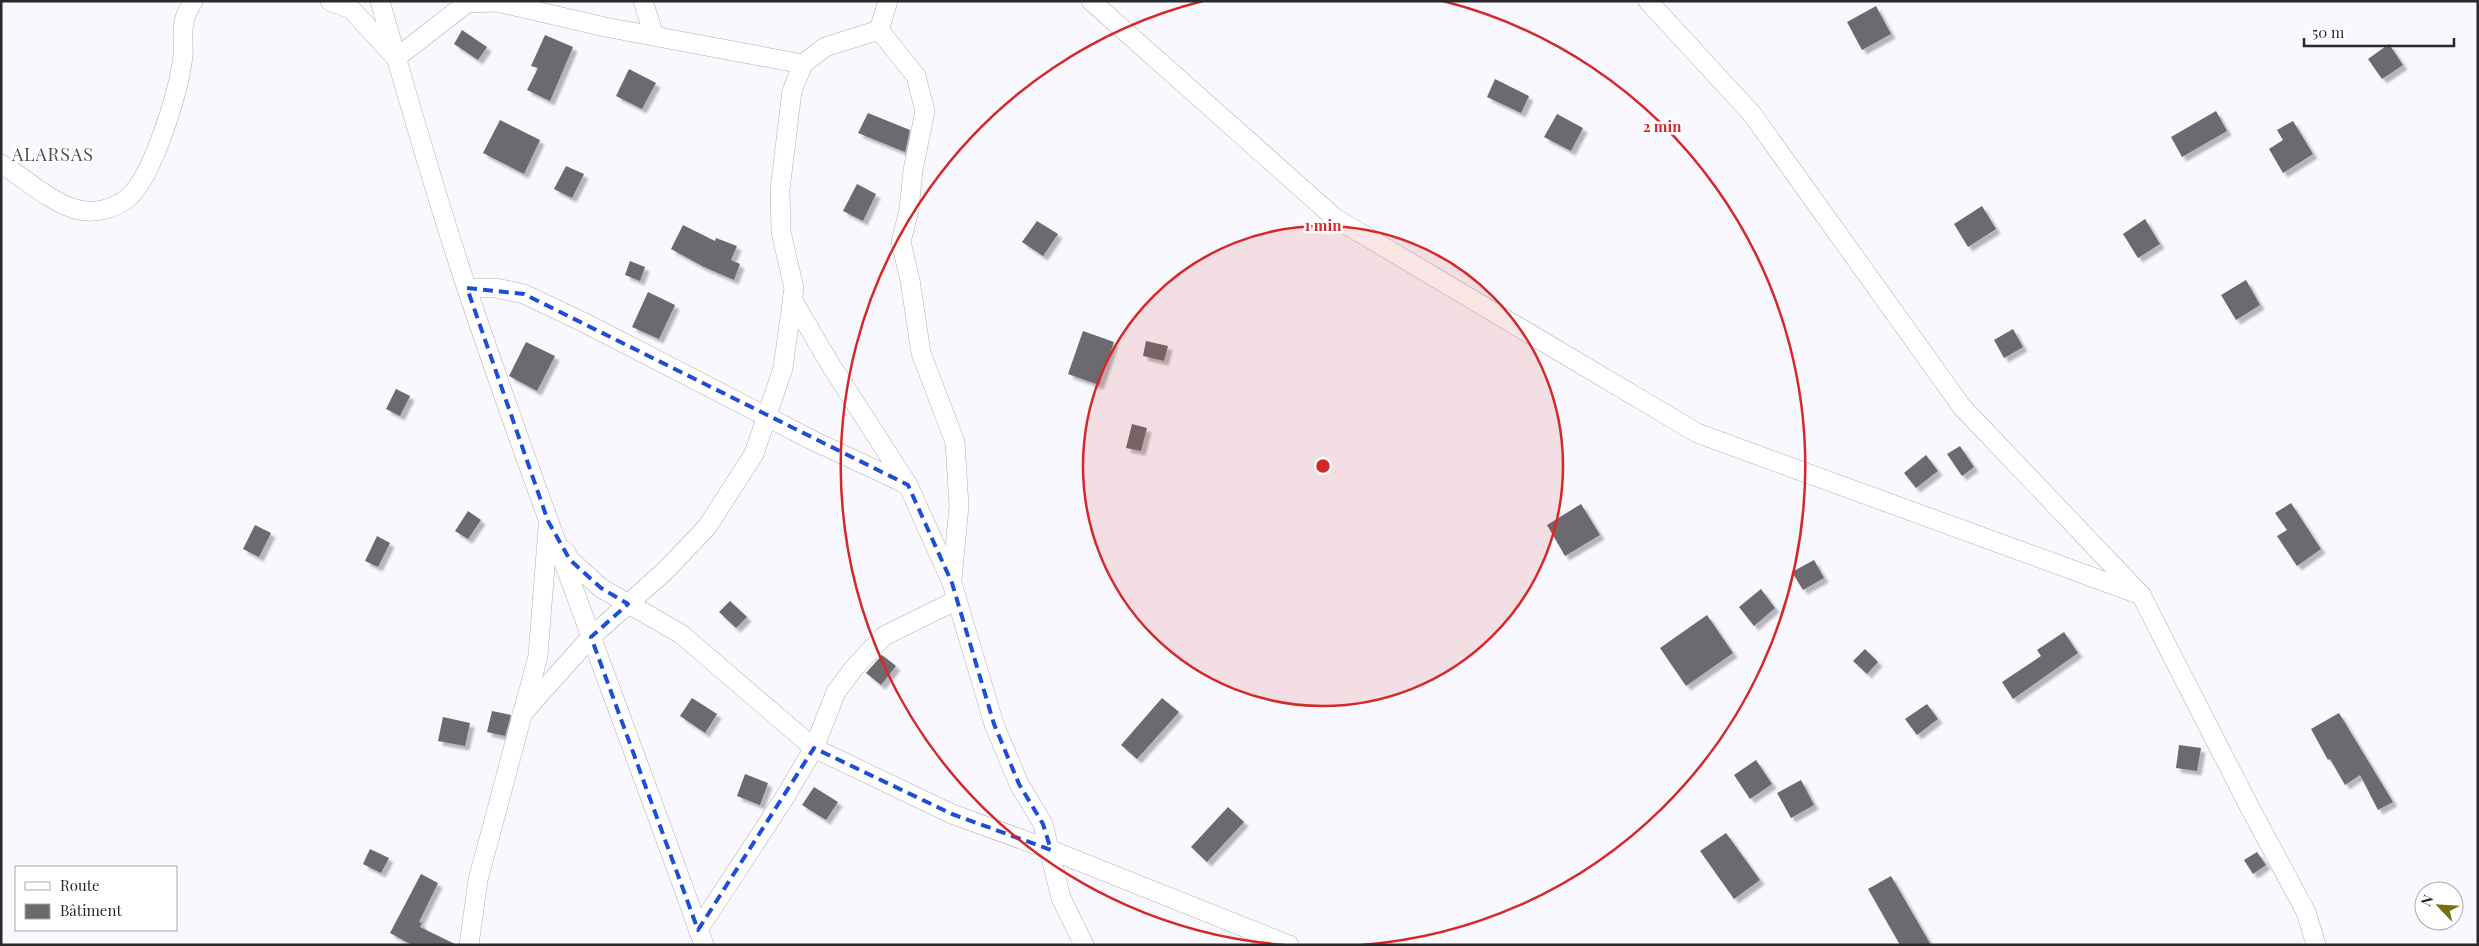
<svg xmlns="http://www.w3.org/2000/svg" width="2479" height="946" viewBox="0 0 2479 946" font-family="'Playfair Display',serif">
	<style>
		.building { fill: #6c6a6e; filter: url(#shadow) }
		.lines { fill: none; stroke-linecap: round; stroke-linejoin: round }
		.street-casing { stroke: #aeafb5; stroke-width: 20 }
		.street { stroke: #fff; stroke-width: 19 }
		.marked { fill: none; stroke: #1d4ed8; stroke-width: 4; stroke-dasharray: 10 6; stroke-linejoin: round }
		.ring { fill: none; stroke: #d62828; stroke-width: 2.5 }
		.labels { text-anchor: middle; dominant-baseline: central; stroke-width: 5; stroke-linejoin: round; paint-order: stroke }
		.quarter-label { font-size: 18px; letter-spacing: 1px; fill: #4f4f54; stroke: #fff }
		.centre { fill: #d62828; stroke: #fff; stroke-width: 2.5 }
		.ring-label { font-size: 15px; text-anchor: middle; font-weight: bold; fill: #d62828; stroke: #fff; stroke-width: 5; stroke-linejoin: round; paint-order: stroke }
	</style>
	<defs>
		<filter id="shadow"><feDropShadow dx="4.5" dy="4.5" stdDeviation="1" flood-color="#0004"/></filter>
	</defs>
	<rect width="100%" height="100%" fill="#f8f8fe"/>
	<g class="building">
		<polygon points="1876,6 1891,34 1862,50 1847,22"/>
		<polygon points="462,30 487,47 478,60 454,44"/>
		<polygon points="545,35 573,47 550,101 527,90 538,68 531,66"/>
		<polygon points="2389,44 2403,65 2382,79 2368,59"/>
		<polygon points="629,69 656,83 642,109 616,96"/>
		<polygon points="1495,79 1529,96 1521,113 1487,97"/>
		<polygon points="2216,111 2227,131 2182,157 2171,137"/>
		<polygon points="868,113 910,130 905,152 858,133"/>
		<polygon points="1557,114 1583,128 1571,151 1544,137"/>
		<polygon points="500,120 540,140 524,174 483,153"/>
		<polygon points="2293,121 2313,154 2283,173 2269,149 2283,140 2277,130"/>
		<polygon points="566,166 584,174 572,198 554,189"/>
		<polygon points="857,184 876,194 863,221 843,211"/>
		<polygon points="1982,206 1996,229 1968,247 1954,224"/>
		<polygon points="2145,219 2160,244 2138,258 2123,234"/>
		<polygon points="1037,221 1058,234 1043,256 1022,242"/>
		<polygon points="683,225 715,241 716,238 737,246 731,260 740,264 734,280 704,267 671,249"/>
		<polygon points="630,261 645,267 640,281 625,275"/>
		<polygon points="2246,280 2260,305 2236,320 2221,295"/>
		<polygon points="648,292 675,305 659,339 632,327"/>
		<polygon points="2013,329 2023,347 2004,358 1994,340"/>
		<polygon points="1083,331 1114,342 1099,385 1068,374"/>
		<polygon points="1146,341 1168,346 1164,361 1143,356"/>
		<polygon points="526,342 555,356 537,391 509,376"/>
		<polygon points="396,389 410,396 400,416 386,409"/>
		<polygon points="1132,424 1147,428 1141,451 1126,448"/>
		<polygon points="1960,446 1974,467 1962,476 1947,454"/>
		<polygon points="1926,455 1938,471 1916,488 1904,473"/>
		<polygon points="2291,503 2321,549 2297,566 2277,536 2287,530 2275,513"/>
		<polygon points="1581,504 1600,535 1565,556 1547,525"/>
		<polygon points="468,511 481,520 468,539 455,531"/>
		<polygon points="255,525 271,533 259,557 243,549"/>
		<polygon points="377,536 390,543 378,567 365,561"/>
		<polygon points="1814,560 1824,578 1803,590 1792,572"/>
		<polygon points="1761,589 1775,608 1754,626 1739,607"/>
		<polygon points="730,601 747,617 736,628 719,612"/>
		<polygon points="1707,615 1733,653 1686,686 1660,648"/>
		<polygon points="2064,632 2078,653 2013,699 2002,682 2041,656 2037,650"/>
		<polygon points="1865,649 1878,662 1867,674 1853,661"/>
		<polygon points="882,655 896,666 881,685 866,673"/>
		<polygon points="692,698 717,714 705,733 680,716"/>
		<polygon points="1162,698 1179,712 1137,759 1121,745"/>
		<polygon points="1927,704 1938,719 1917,735 1905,719"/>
		<polygon points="492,711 511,715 505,736 487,732"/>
		<polygon points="2339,713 2393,802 2378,810 2360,775 2345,785 2330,759 2328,760 2311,729"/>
		<polygon points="443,717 470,723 465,746 438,741"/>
		<polygon points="2179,745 2201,748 2197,771 2176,768"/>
		<polygon points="1756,760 1772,784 1750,799 1734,775"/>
		<polygon points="745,774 768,783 760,805 737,796"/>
		<polygon points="1801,780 1814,805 1791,818 1777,793"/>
		<polygon points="814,787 838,802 826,820 802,805"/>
		<polygon points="1228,807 1244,822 1207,862 1191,847"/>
		<polygon points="1726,833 1760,880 1734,899 1700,851"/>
		<polygon points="370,849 389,858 381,873 363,864"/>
		<polygon points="2257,852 2266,865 2253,874 2244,860"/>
		<polygon points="421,874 438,883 419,922 422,923 420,927 457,945 412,945 390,933"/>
		<polygon points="1891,876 1931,945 1900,945 1868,889"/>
	</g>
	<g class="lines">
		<g class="street-casing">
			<g id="street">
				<polyline points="330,1 351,9 396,58 467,3 497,2 605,27 803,64"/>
				<path d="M380,1C408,98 435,194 467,289C541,509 626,726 704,945"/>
				<polyline points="643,1 654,35"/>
				<polyline points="1091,1 1335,218 1697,433 2141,595"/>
				<polyline points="1648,1 1752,114 1962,407 2141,595 2249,806 2306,912 2316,945"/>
				<polyline points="879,30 916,76 925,111 913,170 909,210 901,242 910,280 921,353 955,442 959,506 952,579"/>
				<path d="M1,164C25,178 46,199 72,208C91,215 114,210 129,197C154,174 179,90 183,56C184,44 181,30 185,18C186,13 190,7 193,1"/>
				<polyline points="467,288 496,288 524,294 585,323 814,441 908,485 952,583 994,724 1019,784 1043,824 1061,898 1084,945"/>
				<polyline points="792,299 830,364 908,485"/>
				<polyline points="565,551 570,560 601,588 681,634 814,748 952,814 1051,850 1289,945"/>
				<polyline points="522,714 591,637 665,571 707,527 754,454 783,368 794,288 781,232 780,189 792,91 803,64 825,47 879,30 888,1"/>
				<polyline points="698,930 785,797 814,748 836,692 854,668 884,636 957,600"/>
				<polyline points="469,945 478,880 538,656 548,528"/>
			</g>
		</g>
		<use href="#street" class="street"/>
	</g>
	<path class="marked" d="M467,288L524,294L908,485L952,583L994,724L1019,784L1043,824L1051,850L952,814L814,748L698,930L591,637L628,604L601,588L570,560L548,521Z"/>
	<circle cx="1323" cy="466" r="240" fill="#d62828" fill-opacity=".12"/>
	<g class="ring">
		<circle cx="1323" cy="466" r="240"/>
		<path d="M1285 945A480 480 0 0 1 1203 1M1443 1A480 480 0 0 1 1361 945"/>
	</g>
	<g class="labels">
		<g class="quarter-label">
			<text x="53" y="154">ALARSAS</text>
		</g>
	</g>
	<circle cx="1323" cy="466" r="8" class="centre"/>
	<g class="ring-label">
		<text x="1662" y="132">2 min</text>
		<text x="1323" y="231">1 min</text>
	</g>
	<rect width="2479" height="946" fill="none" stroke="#28292b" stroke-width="5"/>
	<rect x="15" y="866" width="162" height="65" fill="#ffffff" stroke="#a9a9aa"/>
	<rect x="25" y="882" width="25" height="8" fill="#ffffff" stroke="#a9a9aa"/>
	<text x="60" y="891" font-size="15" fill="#28292b">Route</text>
	<rect x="25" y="904" width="25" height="15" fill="#6c6a6e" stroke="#a9a9aa"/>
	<text x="60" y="916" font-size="15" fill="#28292b">Bâtiment</text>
	<g transform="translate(2439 906) rotate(295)"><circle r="24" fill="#ffffff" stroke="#a9a9aa"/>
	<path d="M0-4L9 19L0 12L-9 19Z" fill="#757113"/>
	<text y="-8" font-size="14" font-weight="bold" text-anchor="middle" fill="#28292b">N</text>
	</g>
	<path d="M2304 38v8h150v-8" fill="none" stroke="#28292b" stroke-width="2.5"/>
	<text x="2312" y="38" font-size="15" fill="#28292b" stroke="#ffffff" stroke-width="4" paint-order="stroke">50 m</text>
</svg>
